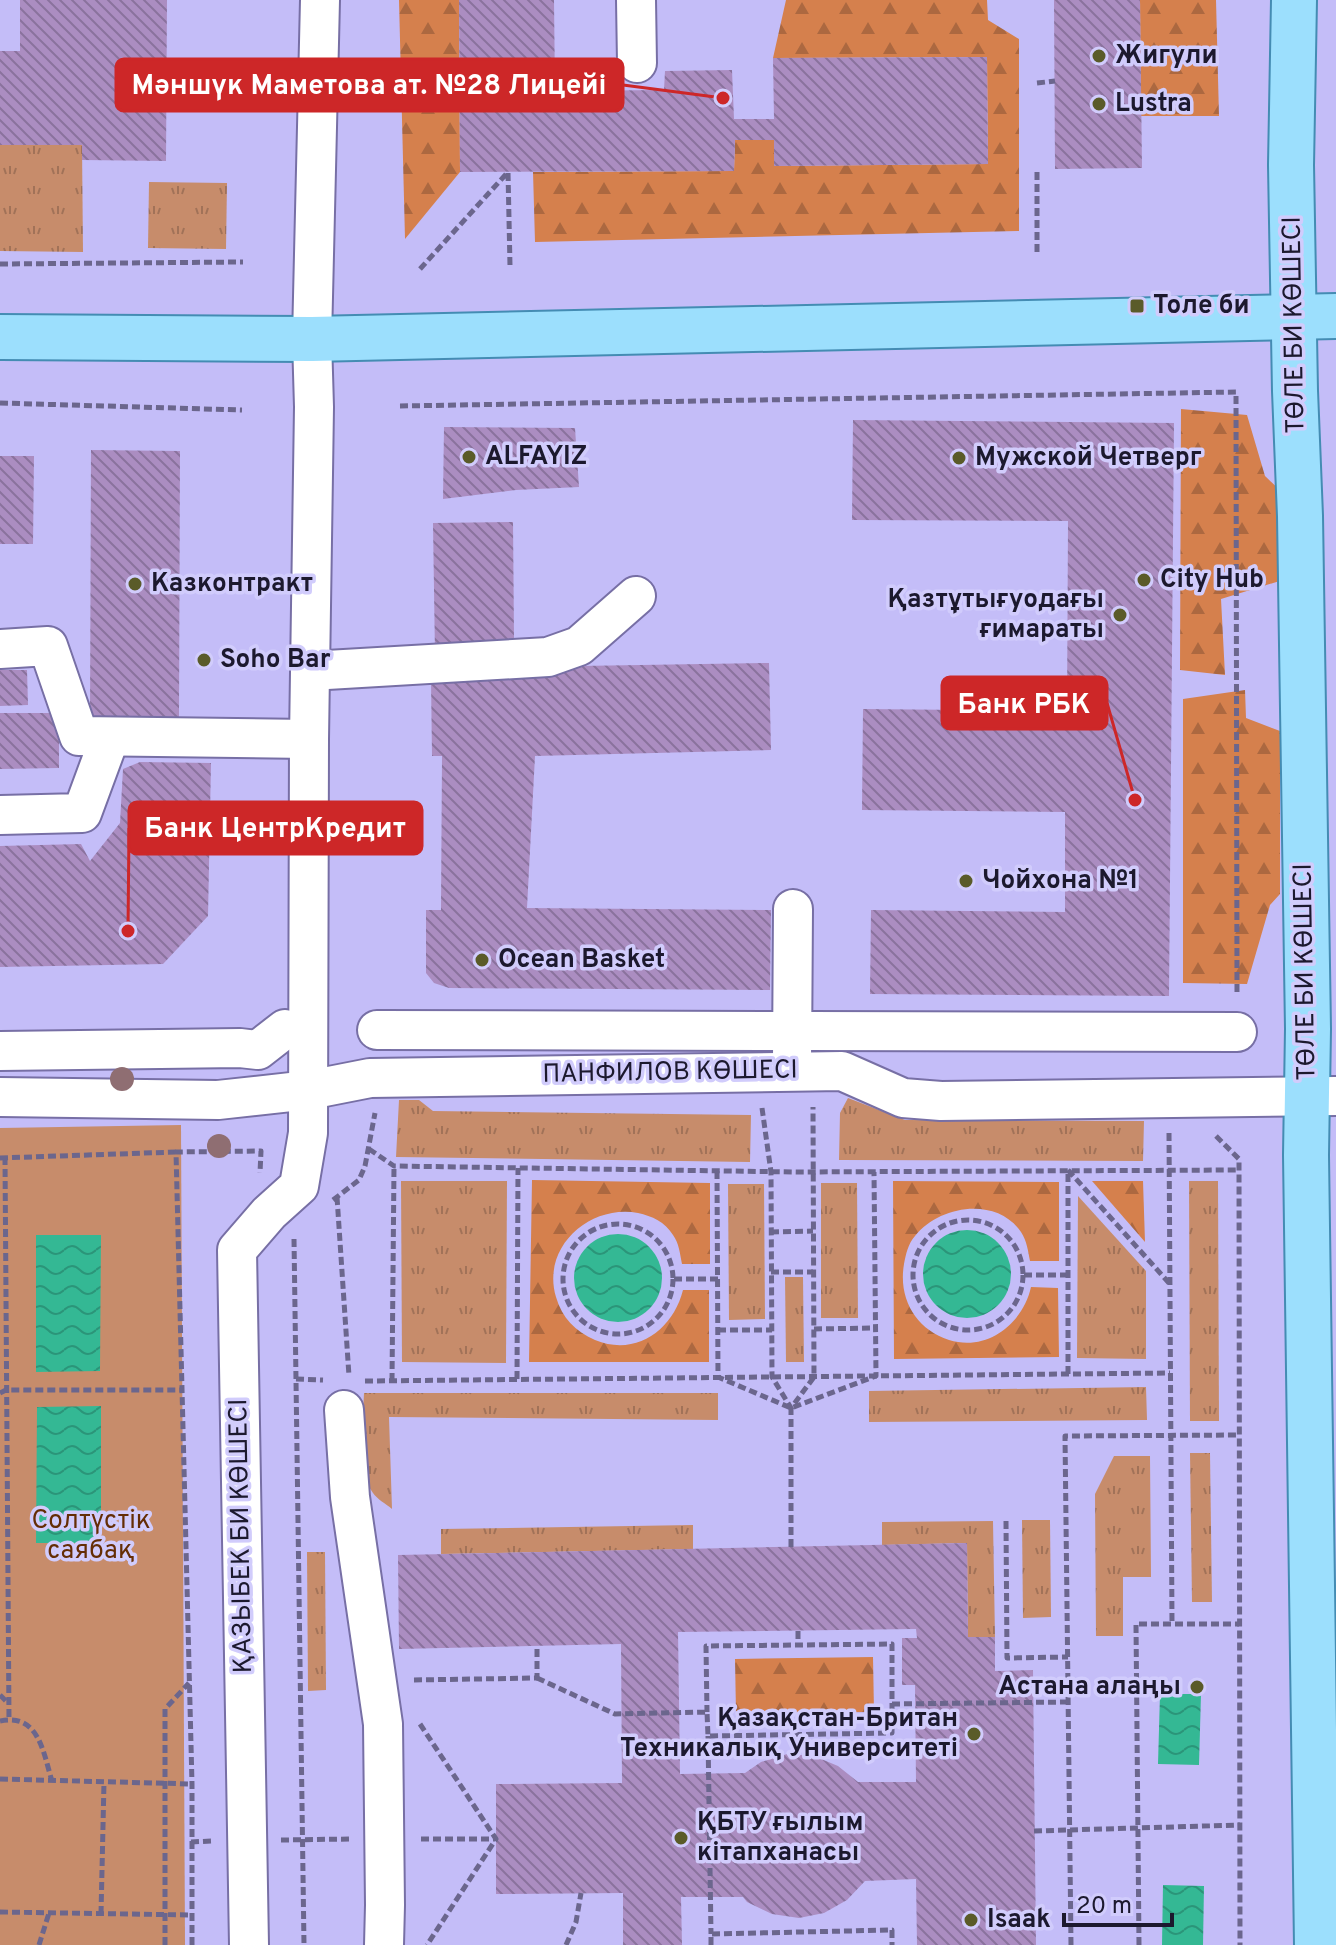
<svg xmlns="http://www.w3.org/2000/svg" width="1336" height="1945" viewBox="0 0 1336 1945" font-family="Overpass,sans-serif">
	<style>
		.grass { fill: url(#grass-tufts) }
		.forest { fill: url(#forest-firs) }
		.park { fill: #c78c6b }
		.water { fill: url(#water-waves) }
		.building { fill: url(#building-back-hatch); fill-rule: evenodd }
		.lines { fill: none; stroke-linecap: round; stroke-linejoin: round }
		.minor-casing { stroke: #776fa5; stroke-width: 42 }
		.major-casing { stroke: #448cb3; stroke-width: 48 }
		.path { stroke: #6b668d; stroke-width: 5; stroke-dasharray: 8 4; stroke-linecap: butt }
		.minor { stroke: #fff; stroke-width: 38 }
		.major { stroke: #9cdffd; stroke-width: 44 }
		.tree { fill: #8f6e72 }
		.poi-dot { fill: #5a5b29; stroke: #d1ccfc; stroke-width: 3 }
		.labels { text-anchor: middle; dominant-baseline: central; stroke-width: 7; stroke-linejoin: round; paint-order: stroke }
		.poi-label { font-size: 26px; font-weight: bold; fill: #1c192e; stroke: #d1ccfc; text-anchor: start }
		.street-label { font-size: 26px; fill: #1c192e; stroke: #d1ccfc }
		.park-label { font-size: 26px; fill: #642d05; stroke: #d1ccfc }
		.leader { fill: none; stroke: #cd2728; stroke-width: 3 }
		.callout-dot { fill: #cd2728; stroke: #d1ccfc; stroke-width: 3 }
		.callout { fill: #cd2728; stroke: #cd2728; stroke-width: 3 }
		.callout-label { font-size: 28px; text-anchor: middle; font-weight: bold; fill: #fff }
	</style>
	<defs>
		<pattern id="grass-tufts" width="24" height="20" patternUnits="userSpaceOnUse" patternTransform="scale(2)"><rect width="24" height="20" fill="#c78c6b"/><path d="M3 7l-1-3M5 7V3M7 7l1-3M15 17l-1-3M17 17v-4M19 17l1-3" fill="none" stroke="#a17258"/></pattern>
		<pattern id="forest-firs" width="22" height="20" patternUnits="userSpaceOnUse" patternTransform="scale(2)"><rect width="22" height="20" fill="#d5804d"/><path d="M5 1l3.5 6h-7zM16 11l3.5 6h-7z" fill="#ac6840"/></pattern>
		<pattern id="water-waves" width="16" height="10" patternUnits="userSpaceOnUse" patternTransform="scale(2)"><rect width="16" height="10" fill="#34b894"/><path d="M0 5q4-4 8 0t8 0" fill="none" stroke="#2b9579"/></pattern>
		<pattern id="building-back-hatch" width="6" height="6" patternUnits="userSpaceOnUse" patternTransform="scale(2)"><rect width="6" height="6" fill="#ab8dc1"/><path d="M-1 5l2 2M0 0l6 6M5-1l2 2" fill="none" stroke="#8a729d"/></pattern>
	</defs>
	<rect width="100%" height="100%" fill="#c4bdf8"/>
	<g class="grass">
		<polygon points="0,145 82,145 83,252 0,251"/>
		<polygon points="149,182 227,183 226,249 148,248"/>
		<polygon points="848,1098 905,1120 1144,1121 1143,1161 839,1160 840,1113"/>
		<polygon points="399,1100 419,1100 433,1111 751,1115 750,1162 396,1157"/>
		<polygon points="401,1181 507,1181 506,1363 402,1362"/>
		<polygon points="1189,1181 1218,1181 1219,1421 1190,1421"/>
		<polygon points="821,1183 857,1183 858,1318 821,1318"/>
		<polygon points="728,1184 764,1184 765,1319 729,1320"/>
		<polygon points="1078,1196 1146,1271 1146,1359 1077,1358"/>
		<polygon points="785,1277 803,1277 804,1362 786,1362"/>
		<polygon points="1146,1387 1147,1420 869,1422 869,1391"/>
		<path d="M364,1393H718V1420L389,1417L392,1509C386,1504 377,1499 373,1493C356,1471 363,1420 364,1393Z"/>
		<polygon points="1190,1453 1210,1453 1212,1602 1192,1602"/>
		<polygon points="1114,1456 1150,1456 1151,1577 1123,1577 1123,1636 1096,1636 1095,1494"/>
		<polygon points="1022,1520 1050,1520 1051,1617 1023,1618"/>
		<polygon points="993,1521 995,1637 968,1637 967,1543 882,1545 882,1522"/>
		<polygon points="693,1525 693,1549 441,1554 441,1529"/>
		<polygon points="307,1552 325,1552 326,1690 308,1691"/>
	</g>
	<g class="forest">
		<polygon points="399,0 459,0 460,172 405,239"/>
		<polygon points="786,0 987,0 988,20 1019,39 1019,231 535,242 533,172 734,171 735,140 774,140 775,166 988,164 987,57 773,58"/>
		<polygon points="1140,0 1216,0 1219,116 1141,116"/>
		<polygon points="1181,409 1247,415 1265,476 1286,496 1283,580 1221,599 1225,675 1180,670"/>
		<polygon points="1245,690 1246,718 1280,731 1280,894 1270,905 1247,984 1183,983 1183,699"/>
		<path d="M532,1180L710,1183V1264H682C680,1254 679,1243 673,1235C665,1222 652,1216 638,1213C590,1204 541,1247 556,1297C562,1318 575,1331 595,1340C636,1357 673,1330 683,1290H709V1362H529Z"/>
		<path d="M893,1181L1059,1182V1261H1030C1028,1251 1027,1241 1021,1232C997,1196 939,1205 915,1236C908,1244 906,1254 904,1264C898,1299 916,1329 949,1340C988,1352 1023,1323 1031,1287L1058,1288L1059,1357L894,1359Z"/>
		<polygon points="1092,1181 1143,1181 1145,1242"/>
		<polygon points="873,1657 874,1712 736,1713 735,1659"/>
	</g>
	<polygon class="park" points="181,1125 185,1945 0,1945 0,1128"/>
	<g class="water">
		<circle cx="967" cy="1274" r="44"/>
		<circle cx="618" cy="1278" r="44"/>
		<polygon points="36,1235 101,1235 100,1371 36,1372"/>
		<polygon points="101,1406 101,1543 36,1543 37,1407"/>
		<polygon points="1160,1694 1201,1694 1199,1765 1158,1764"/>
		<polygon points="1163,1885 1204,1886 1203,1945 1162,1945"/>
	</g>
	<g class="building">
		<polygon points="20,0 167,0 166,161 82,160 82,145 0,145 0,51 20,51"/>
		<polygon points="459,0 554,0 555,91 664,90 665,71 732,70 734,119 774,119 773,58 987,57 988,164 774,166 774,140 735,140 734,171 460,172"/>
		<polygon points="1054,0 1140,0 1142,168 1055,169"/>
		<polygon points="853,420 1174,423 1169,996 870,994 871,910 1065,912 1065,812 862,810 863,709 1067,711 1068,521 852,520"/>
		<polygon points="444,427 575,428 579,487 516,490 443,499"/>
		<polygon points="91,450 180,451 179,717 90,717"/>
		<polygon points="0,456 34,456 33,544 0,544"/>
		<polygon points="513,522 514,638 435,655 433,523"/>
		<polygon points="769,663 771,750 535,756 527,908 771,910 770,990 449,988 434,983 426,973 426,910 441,910 442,756 432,756 431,680 450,677 518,678 517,667"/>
		<polygon points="0,670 27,670 28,705 0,706"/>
		<polygon points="0,713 59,713 59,768 0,769"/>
		<polygon points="140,762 211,763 208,916 163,964 0,967 0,846 81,844 90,861 120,823 123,769"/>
		<path d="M967,1543L968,1637H995V1671L1033,1670L1036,1945H917L916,1879L865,1881L847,1900L824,1913L799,1918L772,1914L747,1902L743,1897H681L682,1945H623V1893L496,1894V1784L622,1783L621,1644L399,1649L398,1555ZM916,1629L917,1638H902V1685H915L916,1782H858L838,1766L814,1756L787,1754L761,1762L745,1773L680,1774L678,1632Z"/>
	</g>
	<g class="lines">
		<g class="minor-casing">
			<g id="minor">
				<polyline points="636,0 637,63"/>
				<polyline points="0,649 48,646 79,736 309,739"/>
				<polyline points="310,671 548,657 579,646 636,596"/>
				<polyline points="0,815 82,813 110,737"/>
				<polyline points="377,1030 779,1031"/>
				<polyline points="808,1031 1237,1032"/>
				<polyline points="0,1051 240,1048 258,1050 285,1029"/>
				<polyline points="792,1060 793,909"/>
				<polyline points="0,1097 218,1100 309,1090 370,1078 842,1071 903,1098 941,1101 1336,1096"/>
				<polyline points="344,1410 350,1497 383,1724 385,1905 384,1945"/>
				<polyline points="249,1945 237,1250 269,1213 299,1186 308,1133 309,739 314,407 312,339 320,0"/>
			</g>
		</g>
		<g class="major-casing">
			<g id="major">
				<polyline points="1294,0 1291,165 1295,391 1300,516 1308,1029 1306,1155 1317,1945"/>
				<polyline points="0,337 312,339 1336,316"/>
			</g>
		</g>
		<g class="path">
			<polyline points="1037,83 1055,81"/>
			<polyline points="1037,252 1037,172"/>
			<polyline points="0,264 243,262"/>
			<polyline points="420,269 508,172 510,266"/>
			<polyline points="0,403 242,410"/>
			<polyline points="400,406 1236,392 1237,995"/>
			<polyline points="762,1108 771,1172 772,1377 791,1408 814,1377 813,1107"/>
			<polyline points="1169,1133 1172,1624"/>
			<polyline points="1216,1136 1239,1159 1240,1945"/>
			<polyline points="369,1149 394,1166 796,1172 1239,1170"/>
			<polyline points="5,1157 9,1720"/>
			<polyline points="0,1158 176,1152"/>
			<polyline points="717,1171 718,1377 791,1408 876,1376 874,1172"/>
			<polyline points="337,1197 349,1376"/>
			<polyline points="333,1200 359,1180 365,1166 375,1113"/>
			<circle cx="968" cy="1275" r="55"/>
			<circle cx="618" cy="1279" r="55"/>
			<polyline points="771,1232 813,1231"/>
			<polyline points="294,1239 304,1945"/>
			<polyline points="771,1272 813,1272"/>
			<polyline points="1024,1275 1067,1275"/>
			<polyline points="674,1279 718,1279"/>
			<polyline points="814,1329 876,1328"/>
			<polyline points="718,1330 772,1330"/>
			<polyline points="1068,1374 1068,1170 1169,1283"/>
			<polyline points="296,1379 323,1380"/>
			<polyline points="517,1379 518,1168"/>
			<polyline points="365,1381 1170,1373"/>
			<polyline points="392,1381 394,1166"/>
			<polyline points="0,1393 6,1390 183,1390"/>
			<polyline points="1006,1521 1007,1658 1068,1657"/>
			<polyline points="791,1547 791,1408"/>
			<polyline points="798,1631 798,1646"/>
			<polyline points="537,1678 615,1714 707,1712 708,1736 892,1733 892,1644 706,1646 707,1712"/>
			<polyline points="414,1680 537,1678 537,1645"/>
			<polyline points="0,1695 8,1703"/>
			<polyline points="892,1704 1068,1702"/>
			<path d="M0,1721C39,1713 43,1752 52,1781"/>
			<polyline points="420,1724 496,1839 427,1945"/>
			<polyline points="708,1736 711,1934"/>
			<polyline points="0,1779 192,1784"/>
			<polyline points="1034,1831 1240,1825"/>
			<polyline points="421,1839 495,1839"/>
			<polyline points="281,1840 351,1839"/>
			<polyline points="191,1842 211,1841"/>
			<polyline points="0,1912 192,1915"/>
			<polyline points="101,1914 104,1782"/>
			<polyline points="39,1945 49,1913"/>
			<polyline points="165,1945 165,1709 189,1683"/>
			<polyline points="192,1945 192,1784 176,1152 261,1151 260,1173"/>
			<polyline points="566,1945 576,1922 581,1893"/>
			<polyline points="711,1945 711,1934 892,1930 892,1945"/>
			<polyline points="1071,1945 1065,1436 1239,1435"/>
			<polyline points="1139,1945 1136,1624 1239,1624"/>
		</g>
		<use href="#minor" class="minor"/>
		<use href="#major" class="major"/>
	</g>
	<g class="tree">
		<circle cx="122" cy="1079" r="12"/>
		<circle cx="219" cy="1146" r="12"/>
	</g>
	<g class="poi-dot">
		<circle cx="1099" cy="56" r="8"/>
		<circle cx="1099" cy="104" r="8"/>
		<rect x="1129" y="298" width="16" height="16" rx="4"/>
		<circle cx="469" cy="457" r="8"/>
		<circle cx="959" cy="458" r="8"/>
		<circle cx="1144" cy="580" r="8"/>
		<circle cx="135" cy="584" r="8"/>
		<circle cx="1120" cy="615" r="8"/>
		<circle cx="204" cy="660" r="8"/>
		<circle cx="966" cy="881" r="8"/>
		<circle cx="482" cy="960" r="8"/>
		<circle cx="1197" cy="1687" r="8"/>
		<circle cx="974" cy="1734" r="8"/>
		<circle cx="681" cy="1838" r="8"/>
		<circle cx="971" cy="1920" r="8"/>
	</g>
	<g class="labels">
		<g class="poi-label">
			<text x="1115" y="56">Жигули</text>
			<text x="1115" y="104">Lustra</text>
			<text x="1153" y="306">Толе би</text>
			<text x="485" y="457">ALFAYIZ</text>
			<text x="975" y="458">Мужской Четверг</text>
			<text x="1160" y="580">City Hub</text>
			<text x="151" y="584">Казконтракт</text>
			<text x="1104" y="600" text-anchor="end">Қазтұтығуодағы<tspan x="1104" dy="30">ғимараты</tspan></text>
			<text x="220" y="660">Soho Bar</text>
			<text x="982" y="881">Чойхона №1</text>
			<text x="498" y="960">Ocean Basket</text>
			<text x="1181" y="1687" text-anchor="end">Астана алаңы</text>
			<text x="958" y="1719" text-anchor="end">Қазақстан-Британ<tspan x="958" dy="30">Техникалық Университеті</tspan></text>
			<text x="697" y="1823">ҚБТУ ғылым<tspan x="697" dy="30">кітапханасы</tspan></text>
			<text x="987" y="1920">Isaak</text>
		</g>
		<g class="street-label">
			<text transform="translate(1295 325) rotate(-91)">ТӨЛЕ БИ КӨШЕСІ</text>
			<text transform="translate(1306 972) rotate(-91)">ТӨЛЕ БИ КӨШЕСІ</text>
			<text transform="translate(670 1073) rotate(-1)">ПАНФИЛОВ КӨШЕСІ</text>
			<text transform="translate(242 1536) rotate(-91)">ҚАЗЫБЕК БИ КӨШЕСІ</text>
		</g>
		<g class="park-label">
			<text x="91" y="1521">Солтүстік<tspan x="91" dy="30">саябақ</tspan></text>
		</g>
	</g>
	<path class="leader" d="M723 98L623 85M1135 800L1107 703M128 931L129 828"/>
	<g class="callout-dot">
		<circle cx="723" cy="98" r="8"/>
		<circle cx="1135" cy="800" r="8"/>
		<circle cx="128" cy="931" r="8"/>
	</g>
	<g class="callout">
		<rect x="116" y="59" width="507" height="52" rx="8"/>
		<rect x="942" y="677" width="165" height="52" rx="8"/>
		<rect x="129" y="802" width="293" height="52" rx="8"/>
	</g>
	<g class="callout-label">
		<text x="369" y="94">Мәншүк Маметова ат. №28 Лицейі</text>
		<text x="1024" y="713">Банк РБК</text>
		<text x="275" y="837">Банк ЦентрКредит</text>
	</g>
	<path d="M1064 1913v12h108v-12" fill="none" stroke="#1c192e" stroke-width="4"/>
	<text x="1076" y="1913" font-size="24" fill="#1c192e" stroke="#d1ccfc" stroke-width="6" paint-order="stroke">20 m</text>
</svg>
